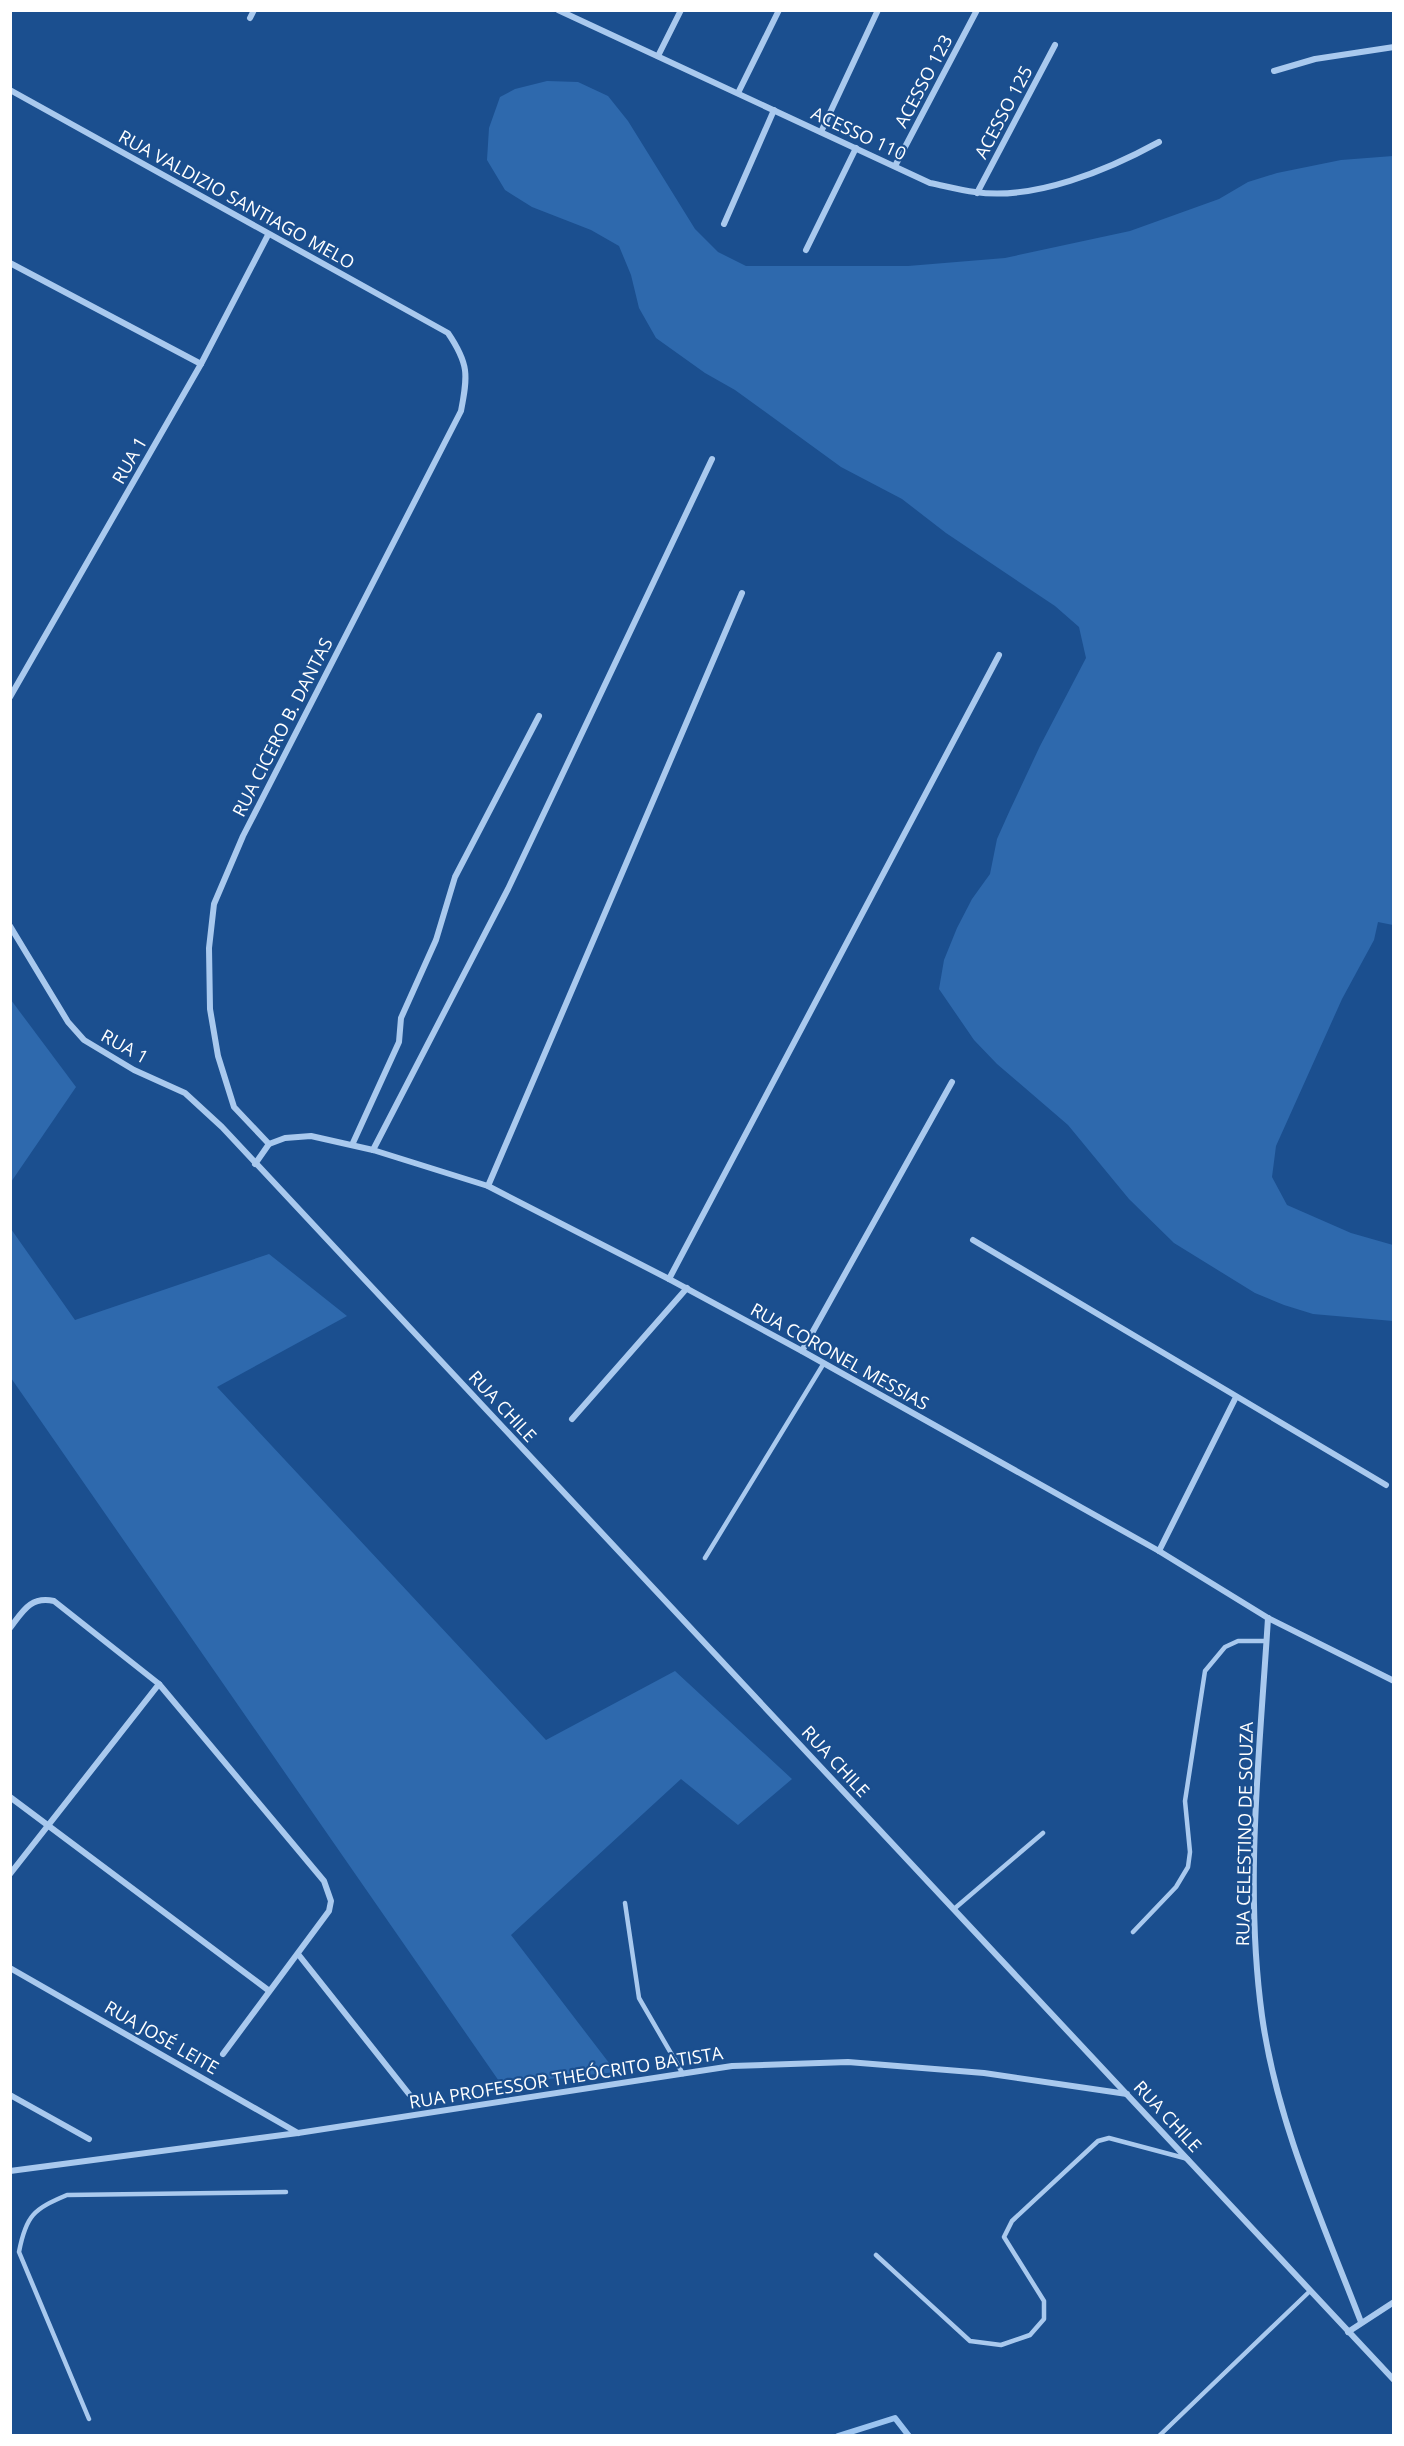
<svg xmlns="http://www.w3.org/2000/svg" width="1404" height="2446" viewBox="0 0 1404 2446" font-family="'Open Sans',sans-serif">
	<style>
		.green { fill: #2e69ad }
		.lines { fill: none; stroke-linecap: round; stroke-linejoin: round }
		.stream { stroke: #9cc4f0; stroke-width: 6 }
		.lane { stroke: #a9c9ee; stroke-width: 4.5 }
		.street { stroke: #a9c9ee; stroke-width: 6 }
		.labels { text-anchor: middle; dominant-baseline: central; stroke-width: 4.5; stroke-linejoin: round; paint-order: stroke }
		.street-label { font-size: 18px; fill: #fff; stroke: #1b4f8f }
	</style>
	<rect width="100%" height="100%" fill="#1b4f8f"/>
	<g class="green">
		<polygon points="547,81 578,82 608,96 628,121 695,229 718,252 746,266 908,266 1005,258 1130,231 1219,199 1248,182 1277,173 1341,160 1393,156 1393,925 1378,922 1374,940 1342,999 1276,1146 1272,1177 1287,1205 1351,1233 1393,1245 1393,1321 1313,1314 1284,1305 1255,1293 1174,1243 1129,1199 1068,1125 997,1064 974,1040 939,989 944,960 957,928 972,899 990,874 997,839 1010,810 1040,746 1086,658 1079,627 1055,606 946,533 902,499 841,467 735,390 705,373 656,338 639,308 631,275 619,246 591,230 532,207 505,190 487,160 489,128 500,97 515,89"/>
		<polygon points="11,1000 76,1087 11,1182"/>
		<polygon points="11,1229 75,1320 269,1254 347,1316 217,1387 546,1740 675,1671 792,1779 738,1825 681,1779 511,1935 616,2072 501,2084 11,1378"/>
	</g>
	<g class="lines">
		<polyline class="stream" points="838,2436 895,2418 909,2436"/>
		<g class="lane">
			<polyline points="705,1558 824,1363"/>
			<polyline points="625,1903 639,1998 683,2074"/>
			<polyline points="954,1909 1043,1833"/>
			<polyline points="1133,1932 1176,1887 1188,1867 1190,1852 1185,1801 1205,1671 1225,1647 1238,1641 1266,1641"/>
			<polyline points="876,2255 970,2341 1001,2345 1030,2335 1044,2319 1044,2301 1004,2237 1012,2221 1098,2141 1109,2138 1188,2159"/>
			<path d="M89,2419L19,2252C26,2215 34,2209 67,2195L286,2192"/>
			<polyline points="1159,2436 1310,2291"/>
		</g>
		<g class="street">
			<path d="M558,10L930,183C945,186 960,190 975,192C1034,201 1108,170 1159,142"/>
			<polyline points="250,18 254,10"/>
			<polyline points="658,56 681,10"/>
			<polyline points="1274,71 1315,59 1394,47"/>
			<path d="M10,90L448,333C469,364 468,375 461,411L243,836L214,904L209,948L210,1009L218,1056L234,1107L269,1144"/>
			<polyline points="738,93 779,10"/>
			<polyline points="821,132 878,10"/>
			<polyline points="895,166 977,10"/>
			<polyline points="977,193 1055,45"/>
			<polyline points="724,224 774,110"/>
			<polyline points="806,250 856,148"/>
			<polyline points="10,263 201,364"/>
			<polyline points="10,697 201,364 268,235"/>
			<polyline points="10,926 68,1022 84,1040 134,1070 185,1093 222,1127 1394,2380"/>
			<polyline points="352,1145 399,1042 401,1018 436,940 455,877 539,716"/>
			<polyline points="373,1150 508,889 712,459"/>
			<polyline points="255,1164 269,1144 285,1138 311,1136 373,1150 488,1186 669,1279 802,1351 1159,1551 1268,1618 1394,1681"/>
			<polyline points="488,1186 742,593"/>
			<polyline points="973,1240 1386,1485"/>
			<polyline points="669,1279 999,655"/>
			<polyline points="802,1351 952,1082"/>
			<polyline points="572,1419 687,1288"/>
			<polyline points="1159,1551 1236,1397"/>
			<path d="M1268,1618C1260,1749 1244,1885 1262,2016C1277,2123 1323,2223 1361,2322"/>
			<path d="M10,1628C23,1611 30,1596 54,1601L159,1684L324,1881L331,1901L329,1911L223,2054"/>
			<polyline points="10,1797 268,1990"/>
			<polyline points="10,1874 159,1684"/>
			<polyline points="298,1954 409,2094"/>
			<polyline points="10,1968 298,2133"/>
			<polyline points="10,2095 89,2139"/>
			<polyline points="10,2171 298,2133 732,2066 848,2062 984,2073 1127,2094"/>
			<polyline points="1348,2332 1394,2302"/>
		</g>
	</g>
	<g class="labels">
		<g class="street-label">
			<text transform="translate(923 81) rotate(-62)">ACESSO 123</text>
			<text transform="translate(1003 112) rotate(-62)">ACESSO 125</text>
			<text transform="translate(859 133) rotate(25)">ACESSO 110</text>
			<text transform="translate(237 199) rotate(29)">RUA VALDIZIO SANTIAGO MELO</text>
			<text transform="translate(129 460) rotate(-60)">RUA 1</text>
			<text transform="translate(282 727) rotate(-63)">RUA CICERO B. DANTAS</text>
			<text transform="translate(125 1046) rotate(29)">RUA 1</text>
			<text transform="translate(840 1356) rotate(29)">RUA CORONEL MESSIAS</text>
			<text transform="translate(503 1406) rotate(47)">RUA CHILE</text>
			<text transform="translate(836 1761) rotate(47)">RUA CHILE</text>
			<text transform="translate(1244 1834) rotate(-89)">RUA CELESTINO DE SOUZA</text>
			<text transform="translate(162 2037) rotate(30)">RUA JOSÉ LEITE</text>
			<text transform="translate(566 2077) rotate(-9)">RUA PROFESSOR THEÓCRITO BATISTA</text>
			<text transform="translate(1168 2116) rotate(47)">RUA CHILE</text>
		</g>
	</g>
	<rect width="1404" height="2446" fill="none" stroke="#ffffff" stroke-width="24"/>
</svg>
